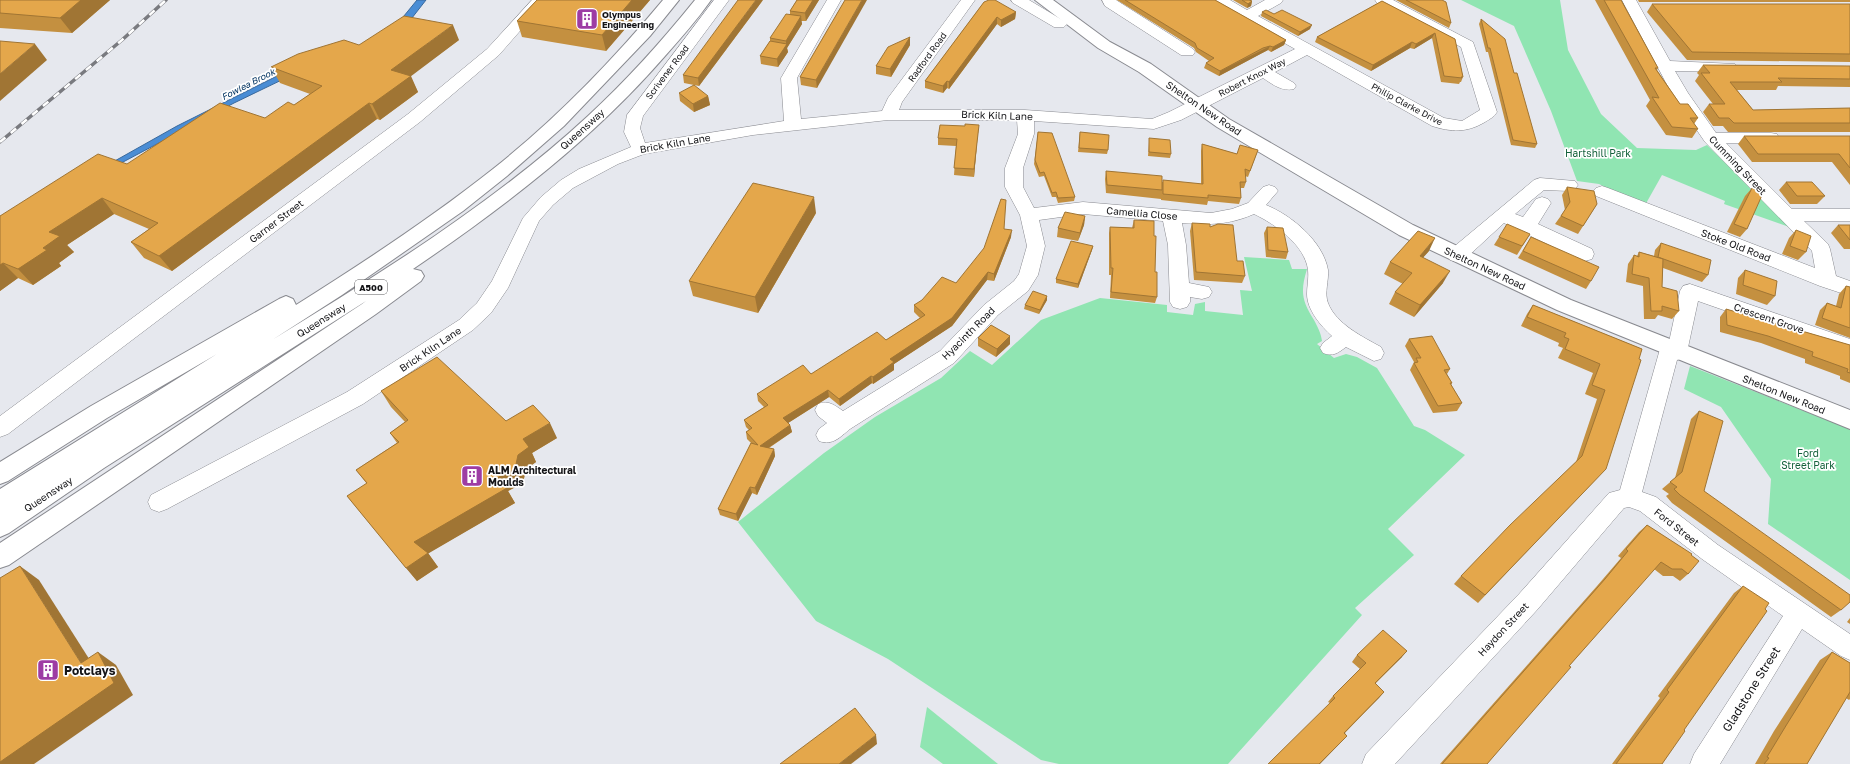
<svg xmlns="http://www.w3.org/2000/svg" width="1850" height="764" viewBox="0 0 1850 764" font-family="'Golos Text',sans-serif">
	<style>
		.green { fill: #90e5b2 }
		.water { fill: #4a8dd5; stroke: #3a699c }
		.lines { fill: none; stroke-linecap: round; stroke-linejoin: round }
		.street-casing { stroke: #898a90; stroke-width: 1 }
		.secondary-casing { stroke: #898a90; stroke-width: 2 }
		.highway-casing { stroke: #898a90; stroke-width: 2 }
		.street { fill: #fff; fill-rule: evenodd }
		.secondary { fill: #fff; fill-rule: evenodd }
		.highway { fill: #fff; fill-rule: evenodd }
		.rail-casing { stroke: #797a7f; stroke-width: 3.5 }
		.rail { stroke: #fff; stroke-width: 2.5; stroke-dasharray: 7; stroke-linecap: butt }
		.wall { fill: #c49040 }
		.shaded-wall { fill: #a07534 }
		.building { fill: #e4a74b; stroke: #a07534 }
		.labels { text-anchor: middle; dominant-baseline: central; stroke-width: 3.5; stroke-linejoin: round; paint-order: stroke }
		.far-poi-label { font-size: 9px; font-weight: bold; fill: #141417; stroke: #fff; text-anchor: start }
		.far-street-label { font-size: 9px; fill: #141417; stroke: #fff }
		.far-water-label { font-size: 9px; font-style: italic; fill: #003260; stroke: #fff }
		.shield { fill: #fff; stroke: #5a5a5d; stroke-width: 1 }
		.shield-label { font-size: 9px; font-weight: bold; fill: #141417 }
		.street-label { font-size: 10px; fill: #141417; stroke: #fff }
		.park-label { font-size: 10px; fill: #15623c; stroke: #fff }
		.poi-label { font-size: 10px; font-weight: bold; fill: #141417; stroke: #fff; text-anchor: start }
		.near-poi-label { font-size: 12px; font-weight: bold; fill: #141417; stroke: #fff; text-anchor: start }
		.near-street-label { font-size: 12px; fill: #141417; stroke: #fff }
	</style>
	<rect width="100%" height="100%" fill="#e6e8ee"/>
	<g class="green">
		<polygon points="1461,0 1560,0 1568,50 1601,114 1637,148 1696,150 1707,145 1792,228 1724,204 1725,201 1662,175 1644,207 1599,184 1577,181 1551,111 1514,26"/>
		<path d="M1244,257L1289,260L1292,269H1307C1300,292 1302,301 1314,320C1318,328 1321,333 1322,341L1317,344L1334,358L1346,354L1357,357L1377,368L1414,426L1425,430L1465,455L1388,529L1414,555L1355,608L1362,615L1228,764H1059L1041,760L888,659L816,621L738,522L824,453L875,417L941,378L970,351L992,365L1041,320L1100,298L1167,305V312L1193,315L1195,304L1205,302V311L1243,315L1240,290L1252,291Z"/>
		<polygon points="1690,366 1850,429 1850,580 1768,524 1771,479 1721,407 1684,389"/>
		<polygon points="927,707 998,764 943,764 920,747"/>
	</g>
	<polygon class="water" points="417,0 426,0 408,23 399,31 292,75 234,103 108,170 88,176 177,126 277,76 360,46 399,22"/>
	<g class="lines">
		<g class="street-casing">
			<g id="street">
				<polygon points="532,0 547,0 499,55 420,122 8,434 0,437 0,416 408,114 487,49"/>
				<path d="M714,0H729L643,116L640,128L645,143L784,121L781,78L827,0H841L797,78L801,119L882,111L888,98L961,0H975L902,102L899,110H1025L1152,119L1169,112L1295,49L1214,3L1212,0H1230L1247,10L1265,0H1283L1281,3L1258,16L1444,118L1462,121L1480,110L1461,47L1377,3L1375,0H1393L1473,42L1497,112C1494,117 1490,119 1485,122C1467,133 1451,132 1432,126L1307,55L1275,72L1294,83L1296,86L1294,89C1282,92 1272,84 1263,78L1181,120L1154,129L1034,121V134L1023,168V187L1034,208L1083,202L1211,213L1232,209L1248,203L1263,187L1269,185L1275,187L1278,191L1266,205C1291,215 1323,241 1328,270C1329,280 1324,293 1328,303C1336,324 1363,337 1381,347L1384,353L1381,359L1374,361L1346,347C1338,353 1333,357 1323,353L1320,348L1323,343L1332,336C1321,326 1307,310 1307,294C1307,286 1309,278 1308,270C1305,245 1275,224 1254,214C1229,225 1209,225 1182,223L1186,245L1189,283L1209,287L1212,292L1209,297L1202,299L1190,297V302L1187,307L1180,309L1173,307L1170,302L1168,245L1163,221L1083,214L1039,220L1045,246L1038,275L1028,291L998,315L954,363L850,429C840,437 833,446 819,441L816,435L819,429L827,423L818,416L815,410L818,404C829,400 834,405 843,411L940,351L984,305L1014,281L1019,274L1027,246L1020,215L1005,187V168L1018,134L1017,120H888L753,135L644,154L618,164L573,188L553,205L539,221L508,288L491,313L473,330L363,404L167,509L159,512L151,509L148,502L151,495L347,392L459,320L477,303L492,281L523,218L541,197L561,180L579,169L631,147L624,132L627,115Z"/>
				<polygon points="1011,0 1029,0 1064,21 1067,24 1064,27 1054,27 1013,3"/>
				<polygon points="1102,0 1116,0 1193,49 1195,52 1193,55 1181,55 1105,6"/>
				<polygon points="1622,0 1636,0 1670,61 1735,64 1737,67 1735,70 1729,72 1675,71 1688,93 1716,133 1771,133 1777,134 1779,138 1777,142 1771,143 1726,143 1792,209 1850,209 1850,221 1804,221 1828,244 1830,249 1836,276 1850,281 1850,296 1820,286 1596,196 1593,192 1596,188 1602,186 1608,188 1815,268 1812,251 1705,142 1672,94"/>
				<polygon points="1540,178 1575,181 1578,185 1575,189 1569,191 1544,190 1515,214 1523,217 1536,199 1542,197 1548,199 1551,203 1538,224 1592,249 1594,254 1592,259 1585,261 1578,259 1504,223 1464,260 1457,262 1450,260 1448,255 1450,250 1534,180"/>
				<polygon points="1690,284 1850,339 1850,353 1840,351 1698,301 1687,352 1684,358 1677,360 1642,492 1656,497 1718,545 1850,634 1850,660 1841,656 1802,629 1720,764 1690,764 1694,754 1783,616 1702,559 1640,511 1629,507 1624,508 1537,610 1395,764 1362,764 1366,754 1519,594 1609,493 1620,490 1660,349 1663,344 1669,342 1680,291 1683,286"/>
			</g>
		</g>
		<g class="secondary-casing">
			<polygon id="secondary" points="1035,0 1053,0 1110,42 1151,64 1229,119 1413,225 1571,300 1850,410 1850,429 1557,310 1399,235 1217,127 1139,72 1098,48"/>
		</g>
		<g class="highway-casing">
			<path id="highway" d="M663,0H679L650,36L564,126L507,176L463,211L342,295L272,340C381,273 494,203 588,116C627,80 662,41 695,0H711C697,20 681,38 665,56C592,140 504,207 413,269L421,271L424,276L421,281L376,314L9,565L0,568V543L362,304L366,301L104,468L9,533L0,537V489L217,354L107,418L8,481L0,484V462L91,406L279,299L286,296L293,299L296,305C363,263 431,218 493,169C555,120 613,60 663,0Z"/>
		</g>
		<use href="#street" class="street"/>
		<use href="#secondary" class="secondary"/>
		<use href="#highway" class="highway"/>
		<g class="rail-casing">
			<polyline id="rail" points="0,142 122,40 166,0"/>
		</g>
		<use href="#rail" class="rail"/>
	</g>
	<g class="wall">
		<polygon points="0,0 110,0 72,33 0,28"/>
		<polygon points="537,0 650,0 606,51 522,37 517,21"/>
		<polygon points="763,0 699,86 684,83 683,75"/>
		<polygon points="797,0 819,0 806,21 801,21 802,24 787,48 788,52 778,67 761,64 760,56 770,41 770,38 790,14 790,11"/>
		<polygon points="845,0 817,88 801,85 800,77"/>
		<polygon points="1117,0 1215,0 1286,40 1284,45 1271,52 1268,50 1262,53 1219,76 1204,68 1206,63 1209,61 1196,52 1194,48"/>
		<polygon points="1233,0 1249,0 1252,1 1251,6 1247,8"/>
		<polygon points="1396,0 1442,0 1451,23 1449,28"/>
		<polygon points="1595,0 1621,0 1658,68 1657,70 1680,104 1698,118 1694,124 1698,129 1692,138 1666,135 1646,106 1650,100"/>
		<polygon points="1638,0 1850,0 1850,2 1639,2"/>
		<polygon points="1382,1 1455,39 1463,77 1461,82 1460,82 1459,84 1441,82 1432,38 1414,49 1410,48 1371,71 1315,42 1317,37"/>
		<polygon points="984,2 1016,12 1015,19 1001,27 997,24 949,89 947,88 943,93 925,88 925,81"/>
		<polygon points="1652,4 1850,4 1850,62 1687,60 1647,12"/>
		<polygon points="1262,12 1274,14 1310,29 1298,36 1261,16"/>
		<polygon points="1481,19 1514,73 1537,144 1535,148 1511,145 1488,52 1486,52 1479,24"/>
		<polygon points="910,37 910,45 891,77 876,74 876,66"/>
		<polygon points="459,40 410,76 418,92 380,120 377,119 172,271 144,258 131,242 149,229 114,214 67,245 74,252 59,263 61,266 33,285 18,278 0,291 0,216 127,164 265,118 294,105 310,94 280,83 271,67"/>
		<polygon points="1703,65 1850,66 1850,87 1778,86 1776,90 1737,90 1753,110 1850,108 1850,132 1728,132 1723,126 1713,126 1703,112 1709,104 1713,104 1695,81 1699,75 1697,73"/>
		<polygon points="679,93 708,96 710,105 694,112 680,101"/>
		<polygon points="965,126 978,132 974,177 954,175 956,146 938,145 938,138"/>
		<polygon points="1038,132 1075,197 1074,201 1058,203 1056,197 1052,197 1044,176 1039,177 1034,164"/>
		<polygon points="1080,132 1108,150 1107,154 1078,152"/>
		<polygon points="1744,136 1850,136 1850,185 1832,162 1752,162 1738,144"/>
		<polygon points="1149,138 1171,154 1170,158 1148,156 1149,142"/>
		<polygon points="1202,144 1237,154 1258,150 1248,177 1245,176 1246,182 1244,188 1240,188 1241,198 1239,204 1208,201 1207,205 1161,200 1161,196 1161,199 1106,193 1105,179 1106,171 1162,182 1201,184 1201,151"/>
		<polygon points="1786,182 1825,196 1817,204 1790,204 1779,190"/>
		<polygon points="1567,187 1597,204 1578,234 1555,224 1565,210 1562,195"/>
		<polygon points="1752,188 1747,229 1740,237 1727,232 1745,196"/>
		<polygon points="816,213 758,313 693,296 689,281"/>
		<polygon points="1085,216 1084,225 1078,241 1057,237 1058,228"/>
		<polygon points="1134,220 1155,272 1157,297 1155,303 1110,298 1111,275 1109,275 1109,233 1110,227 1132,228"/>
		<polygon points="1192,223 1210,227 1237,261 1245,276 1242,283 1194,280 1190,231"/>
		<polygon points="1838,225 1850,225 1850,249 1844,249 1831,233"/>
		<polygon points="1267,227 1288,252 1286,259 1266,257 1264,233"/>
		<polygon points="1004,229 1011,237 994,281 987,280 952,326 894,364 894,370 873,384 872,383 840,406 829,397 788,423 790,425 792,432 769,448 774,449 775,456 757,495 752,493 738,521 720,515 718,509 751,443 747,439 746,432 749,430 746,427 744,420 764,407 758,401 757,394 811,374 886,340 920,318 914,312 914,305 956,283"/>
		<polygon points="1796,230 1806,252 1798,260 1782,254 1789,238"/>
		<polygon points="1530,234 1517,255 1494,245 1499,237"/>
		<polygon points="1531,237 1591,281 1586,289 1518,258"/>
		<polygon points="1661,243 1708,275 1702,282 1663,268 1662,287 1679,311 1672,319 1658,315 1655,319 1644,319 1643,286 1626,282 1628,264 1634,255 1637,256 1639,252 1654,256 1655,250"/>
		<polygon points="1093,246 1092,250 1078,288 1056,283 1056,279"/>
		<polygon points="1429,251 1423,257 1443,283 1414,317 1389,304 1395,292 1403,284 1384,274 1390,262"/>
		<polygon points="1745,270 1775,296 1767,305 1736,294 1738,278"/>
		<polygon points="1846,286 1850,287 1850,338 1815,325 1820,310 1827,303 1836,306 1839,294"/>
		<polygon points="1047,296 1047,300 1039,314 1024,309 1025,305"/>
		<polygon points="1533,305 1642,349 1598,477 1478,603 1454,584 1461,576 1576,462 1597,399 1585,394 1593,373 1558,358 1563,348 1558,346 1559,343 1521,326 1527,314"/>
		<polygon points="1726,309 1850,345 1850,383 1840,379 1840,376 1805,363 1805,359 1761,343 1720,332 1720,317"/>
		<polygon points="978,338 1010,344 996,357 978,346"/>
		<polygon points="1409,339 1450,369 1447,374 1452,383 1451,385 1462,403 1457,411 1433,413 1410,370 1414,362 1405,346"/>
		<polygon points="381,391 506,421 557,438 532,453 536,462 526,469 523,483 508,491 515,503 428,553 438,567 417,581 347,496 367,484 356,470 397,443 390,433 405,422 391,407"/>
		<polygon points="1699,411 1704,491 1841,610 1831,617 1672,503 1666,496 1669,494 1662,489 1675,478 1691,419"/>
		<polygon points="1647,525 1691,555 1688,574 1680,581 1673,576 1663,576 1654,569 1569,666 1487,764 1440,764 1597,586 1621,558 1618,556 1639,532"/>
		<polygon points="1743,586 1684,730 1662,764 1612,764 1660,698 1658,696 1734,593"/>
		<polygon points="1850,618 1850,624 1847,622"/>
		<polygon points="1832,652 1850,663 1850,699 1849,700 1846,698 1807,764 1755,764 1774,731 1820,660"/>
		<polygon points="1357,655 1402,657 1375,684 1384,692 1345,733 1347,736 1342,741 1330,703 1328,702 1333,696 1360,669 1352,662"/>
	</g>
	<g class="shaded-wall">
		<polygon points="81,0 110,0 72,33 60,18"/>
		<polygon points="632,0 650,0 606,51 602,35"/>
		<polygon points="756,0 763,0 699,86 698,78"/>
		<polygon points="813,0 819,0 806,21 805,13"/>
		<polygon points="862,0 867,0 817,88 816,80"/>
		<polygon points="1252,1 1251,6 1247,8 1248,4"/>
		<polygon points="1016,12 1015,19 1001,27 1001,20"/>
		<polygon points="801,16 802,24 787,48 788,52 778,67 777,59 786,45 786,41"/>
		<polygon points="997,17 997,24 949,89 949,82"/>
		<polygon points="453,25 459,40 398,86 391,70"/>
		<polygon points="1312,25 1310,29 1298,36 1300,32"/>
		<polygon points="1435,33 1432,38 1414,49 1416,44"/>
		<polygon points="910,37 910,45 891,77 890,69"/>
		<polygon points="1286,40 1284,45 1271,52 1273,47"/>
		<polygon points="1412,42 1410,48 1371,71 1373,65"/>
		<polygon points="35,44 47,60 0,101 0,74"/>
		<polygon points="1270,46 1268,50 1219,76 1220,71"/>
		<polygon points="411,76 418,92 380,120 372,104"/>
		<polygon points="947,81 947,88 943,93 943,86"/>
		<polygon points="708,96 710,105 694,112 693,104"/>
		<polygon points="369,103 377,119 172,271 159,256"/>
		<polygon points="979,125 978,132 974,177 974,169"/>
		<polygon points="814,197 816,213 758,313 755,297"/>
		<polygon points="102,198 114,214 67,245 74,252 59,263 61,266 33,285 18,269 43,248 49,232"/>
		<polygon points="1085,216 1084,225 1078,241 1080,233"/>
		<polygon points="1012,230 1011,237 994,281 994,274"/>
		<polygon points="1435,238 1429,251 1414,268 1420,256"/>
		<polygon points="1093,246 1092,250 1078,288 1078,284"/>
		<polygon points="3,263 18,278 0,291 0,265"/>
		<polygon points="1450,271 1443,283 1414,317 1420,305"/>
		<polygon points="988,272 987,280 952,326 894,364 894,370 873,384 873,377 890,359"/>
		<polygon points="1047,296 1047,300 1039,314 1040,310"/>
		<polygon points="1010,336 1010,344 996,357 997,349"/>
		<polygon points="871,376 872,383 840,406 839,399"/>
		<polygon points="828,390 829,397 785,425 783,418"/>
		<polygon points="550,423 557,438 532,453 536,462 526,469 523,483 508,491 515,503 424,556 414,542 497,478 518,455 523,439"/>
		<polygon points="790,425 792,432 762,452 760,446"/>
		<polygon points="774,449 775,456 757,495 755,488"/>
		<polygon points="750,487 752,493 738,521 736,514"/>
		<polygon points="428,553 438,567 417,581 406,568"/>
		<polygon points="20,566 39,580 100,676 81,663"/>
		<polygon points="1407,651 1402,657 1369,689"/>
		<polygon points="98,652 116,665 133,695 34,764 0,764 0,762"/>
		<polygon points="1384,692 1379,698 1339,738 1344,733"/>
		<polygon points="876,735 877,744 851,764 839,764"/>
		<polygon points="1347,736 1320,764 1319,764"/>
	</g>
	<g class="building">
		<polygon points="0,0 81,0 60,18 0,13"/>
		<polygon points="537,0 632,0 602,35 517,21"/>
		<polygon points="738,0 756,0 698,78 683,75"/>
		<polygon points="797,0 813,0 805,13 790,11"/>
		<polygon points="845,0 862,0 816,80 800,77"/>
		<polygon points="989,0 995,0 1016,12 1001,20 997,17 949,82 947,81 943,86 925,81 984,2"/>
		<polygon points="1125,0 1215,0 1286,40 1273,47 1270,46 1263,48 1220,71 1206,63 1214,58 1197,48 1195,43"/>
		<polygon points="1242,0 1249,0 1252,1 1248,4"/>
		<polygon points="1406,0 1442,0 1446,2 1451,23"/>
		<polygon points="1604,0 1621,0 1658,68 1655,68 1680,104 1688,104 1698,118 1690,118 1698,129 1672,127 1652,97 1659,98"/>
		<polygon points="1382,1 1455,39 1463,77 1461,77 1462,78 1444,76 1435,33 1416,44 1412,42 1373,65 1317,37"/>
		<polygon points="1652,4 1850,4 1850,54 1692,52"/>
		<polygon points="1266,10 1274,14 1282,10 1312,25 1300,32 1262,12"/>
		<polygon points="786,14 801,16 786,41 770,38"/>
		<polygon points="404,16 453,25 391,70 411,76 372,104 369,103 159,256 131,242 158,223 102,198 49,232 60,236 43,248 47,250 18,269 3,263 0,265 0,216 98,154 127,164 220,103 265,118 288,102 294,105 322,86 271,67 298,54 344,40 359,45"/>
		<polygon points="1481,19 1505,39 1514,73 1517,73 1537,144 1513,140 1490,48 1488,48"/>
		<polygon points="910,37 890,69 876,66 888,47"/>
		<polygon points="0,41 35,44 0,74"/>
		<polygon points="770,41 787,44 777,59 760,56"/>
		<polygon points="1703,65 1850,66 1850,79 1778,78 1782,82 1730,82 1753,110 1850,108 1850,123 1734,123 1729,118 1719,118 1709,104 1725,104 1701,73 1710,73"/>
		<polygon points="694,85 708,96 693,104 679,93"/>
		<polygon points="965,124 979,125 974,169 954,168 957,139 938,138 940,125 965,126"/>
		<polygon points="1038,132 1052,133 1075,197 1058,198 1056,192 1052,193 1044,172 1040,173 1035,160"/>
		<polygon points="1080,132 1109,135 1108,150 1079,148"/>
		<polygon points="1744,136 1850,136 1850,168 1839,154 1758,154"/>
		<polygon points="1149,138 1170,140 1171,154 1149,152"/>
		<polygon points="1202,144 1237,154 1240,145 1258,150 1250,171 1245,169 1246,182 1240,182 1241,198 1208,195 1208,198 1163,194 1163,180 1203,184"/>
		<polygon points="1106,171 1162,176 1162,190 1107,185"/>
		<polygon points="1786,182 1812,182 1825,196 1797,196"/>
		<polygon points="753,183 814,197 755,297 689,281"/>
		<polygon points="1567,187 1594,191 1597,204 1583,226 1561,216 1570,202"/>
		<polygon points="1752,188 1763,193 1747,229 1734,224"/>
		<polygon points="1001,199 1006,200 1004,229 1012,230 994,274 988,272 952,318 890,359 894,362 873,377 871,376 839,399 828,390 783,418 790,425 760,446 774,449 755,488 750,487 736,514 718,509 751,443 758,445 746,432 752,428 744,420 768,405 757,394 803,365 811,374 877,332 886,340 925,315 914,305 922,300 942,277 956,283 984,248"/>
		<polygon points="1065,212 1085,216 1080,233 1058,228"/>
		<polygon points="1134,220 1154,221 1154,236 1156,236 1155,272 1157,272 1157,297 1111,292 1113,268 1111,268 1110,227 1134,228"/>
		<polygon points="1192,223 1210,224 1210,227 1218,224 1233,225 1237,261 1243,261 1245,276 1196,272"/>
		<polygon points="1507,224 1530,234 1522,246 1499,237"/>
		<polygon points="1838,225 1850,225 1850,240"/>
		<polygon points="1267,227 1283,228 1288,252 1268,250"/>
		<polygon points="1796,230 1811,236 1806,252 1790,246"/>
		<polygon points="1418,231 1435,238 1420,256 1450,271 1420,305 1395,292 1412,273 1390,262"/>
		<polygon points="1531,237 1599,267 1591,281 1523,251"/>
		<polygon points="1071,241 1093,246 1078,284 1056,279"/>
		<polygon points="1661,243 1711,260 1708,275 1658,257"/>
		<polygon points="1639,252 1663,259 1662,287 1677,291 1679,311 1662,306 1662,311 1651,311 1649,278 1632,274 1634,255 1639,257"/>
		<polygon points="1745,270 1777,281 1775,296 1743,285"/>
		<polygon points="1846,286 1850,287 1850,328 1822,318 1827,303 1841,308"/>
		<polygon points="1033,291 1047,296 1040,310 1025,305"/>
		<polygon points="1533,305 1642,349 1639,359 1641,360 1606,469 1485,595 1461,576 1510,525 1582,456 1605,390 1592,385 1600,364 1565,349 1569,339 1564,337 1566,333 1527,317"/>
		<polygon points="1726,309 1850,345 1850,373 1847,372 1848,369 1812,356 1813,352 1768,336 1727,325"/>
		<polygon points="991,325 1010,336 997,349 978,338"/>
		<polygon points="1432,336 1450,369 1444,370 1452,383 1450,383 1462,403 1438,406 1414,363 1418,362 1416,358 1421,358 1409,339"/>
		<polygon points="437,357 506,421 533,405 550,423 523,439 529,447 518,455 515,469 497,478 507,488 414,542 428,553 406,568 347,496 367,483 356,470 399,442 390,433 408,420 381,391"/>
		<polygon points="1699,411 1723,421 1704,491 1850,595 1850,602 1841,610 1680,495 1674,489 1677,487 1670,482 1682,472"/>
		<polygon points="1647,525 1692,554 1691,555 1699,561 1688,574 1682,569 1672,569 1661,562 1569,666 1571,667 1487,764 1442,764 1605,579 1628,551 1626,549"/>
		<polygon points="20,566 81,663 98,652 114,683 0,762 0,578"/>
		<polygon points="1743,586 1769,603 1765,609 1767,611 1684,730 1685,731 1662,764 1616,764 1669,692 1667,690"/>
		<polygon points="1383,630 1407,651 1375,683 1384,692 1344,733 1347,736 1319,764 1268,764 1335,698 1333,696 1366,663 1357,655"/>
		<polygon points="1832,652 1850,663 1850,692 1807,764 1764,764 1769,758 1767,757 1787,724"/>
		<polygon points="855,708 876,735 839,764 780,764"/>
	</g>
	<defs>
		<g id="building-square" transform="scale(1.15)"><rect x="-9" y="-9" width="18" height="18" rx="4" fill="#9d3ca4" stroke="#fff"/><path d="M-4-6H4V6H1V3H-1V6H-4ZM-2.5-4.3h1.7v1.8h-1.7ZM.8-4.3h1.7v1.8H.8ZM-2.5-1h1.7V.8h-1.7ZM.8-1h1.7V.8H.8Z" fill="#fff"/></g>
	</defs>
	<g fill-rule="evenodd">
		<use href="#building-square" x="587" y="19"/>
		<use href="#building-square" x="472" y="476"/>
		<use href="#building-square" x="48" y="670"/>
	</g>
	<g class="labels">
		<g class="far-poi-label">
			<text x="602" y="14">Olympus<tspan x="602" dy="10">Engineering</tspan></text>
		</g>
		<g class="far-street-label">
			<text transform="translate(927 57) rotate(-54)">Radford Road</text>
			<text transform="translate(667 72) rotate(-53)">Scrivener Road</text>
			<text transform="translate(1252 77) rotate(-27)">Robert Knox Way</text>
			<text transform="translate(1407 104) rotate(28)">Philip Clarke Drive</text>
		</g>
		<g class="far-water-label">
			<text transform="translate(248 84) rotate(-27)">Fowlea Brook</text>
		</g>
		<rect class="shield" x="355" y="280" width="32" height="14" rx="3"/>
		<g class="shield-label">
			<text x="371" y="287">A500</text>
		</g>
		<g class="street-label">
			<text transform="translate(1204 108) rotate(34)">Shelton New Road</text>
			<text transform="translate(997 115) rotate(2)">Brick Kiln Lane</text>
			<text transform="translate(582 129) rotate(-42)">Queensway</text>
			<text transform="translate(675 143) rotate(-10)">Brick Kiln Lane</text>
			<text transform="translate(1738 165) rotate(46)">Cumming Street</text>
			<text transform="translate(1142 213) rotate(5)">Camellia Close</text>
			<text transform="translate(276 221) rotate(-37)">Garner Street</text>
			<text transform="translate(1736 245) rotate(21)">Stoke Old Road</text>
			<text transform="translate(1485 268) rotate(25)">Shelton New Road</text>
			<text transform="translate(1769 318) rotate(19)">Crescent Grove</text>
			<text transform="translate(321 320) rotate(-32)">Queensway</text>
			<text transform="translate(968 333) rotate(-45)">Hyacinth Road</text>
			<text transform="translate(430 349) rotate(-34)">Brick Kiln Lane</text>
			<text transform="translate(1784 394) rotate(22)">Shelton New Road</text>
			<text transform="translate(48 494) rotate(-33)">Queensway</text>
			<text transform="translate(1677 527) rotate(38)">Ford Street</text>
			<text transform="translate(1503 629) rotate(-47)">Haydon Street</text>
		</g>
		<g class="park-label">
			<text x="1598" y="153">Hartshill Park</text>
			<text x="1808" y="453">Ford<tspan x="1808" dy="12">Street Park</tspan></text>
		</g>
		<g class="poi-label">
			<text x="488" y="470">ALM Architectural<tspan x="488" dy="12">Moulds</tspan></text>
		</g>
		<g class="near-poi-label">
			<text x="64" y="670">Potclays</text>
		</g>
		<g class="near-street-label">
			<text transform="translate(1751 689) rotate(-58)">Gladstone Street</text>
		</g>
	</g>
</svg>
